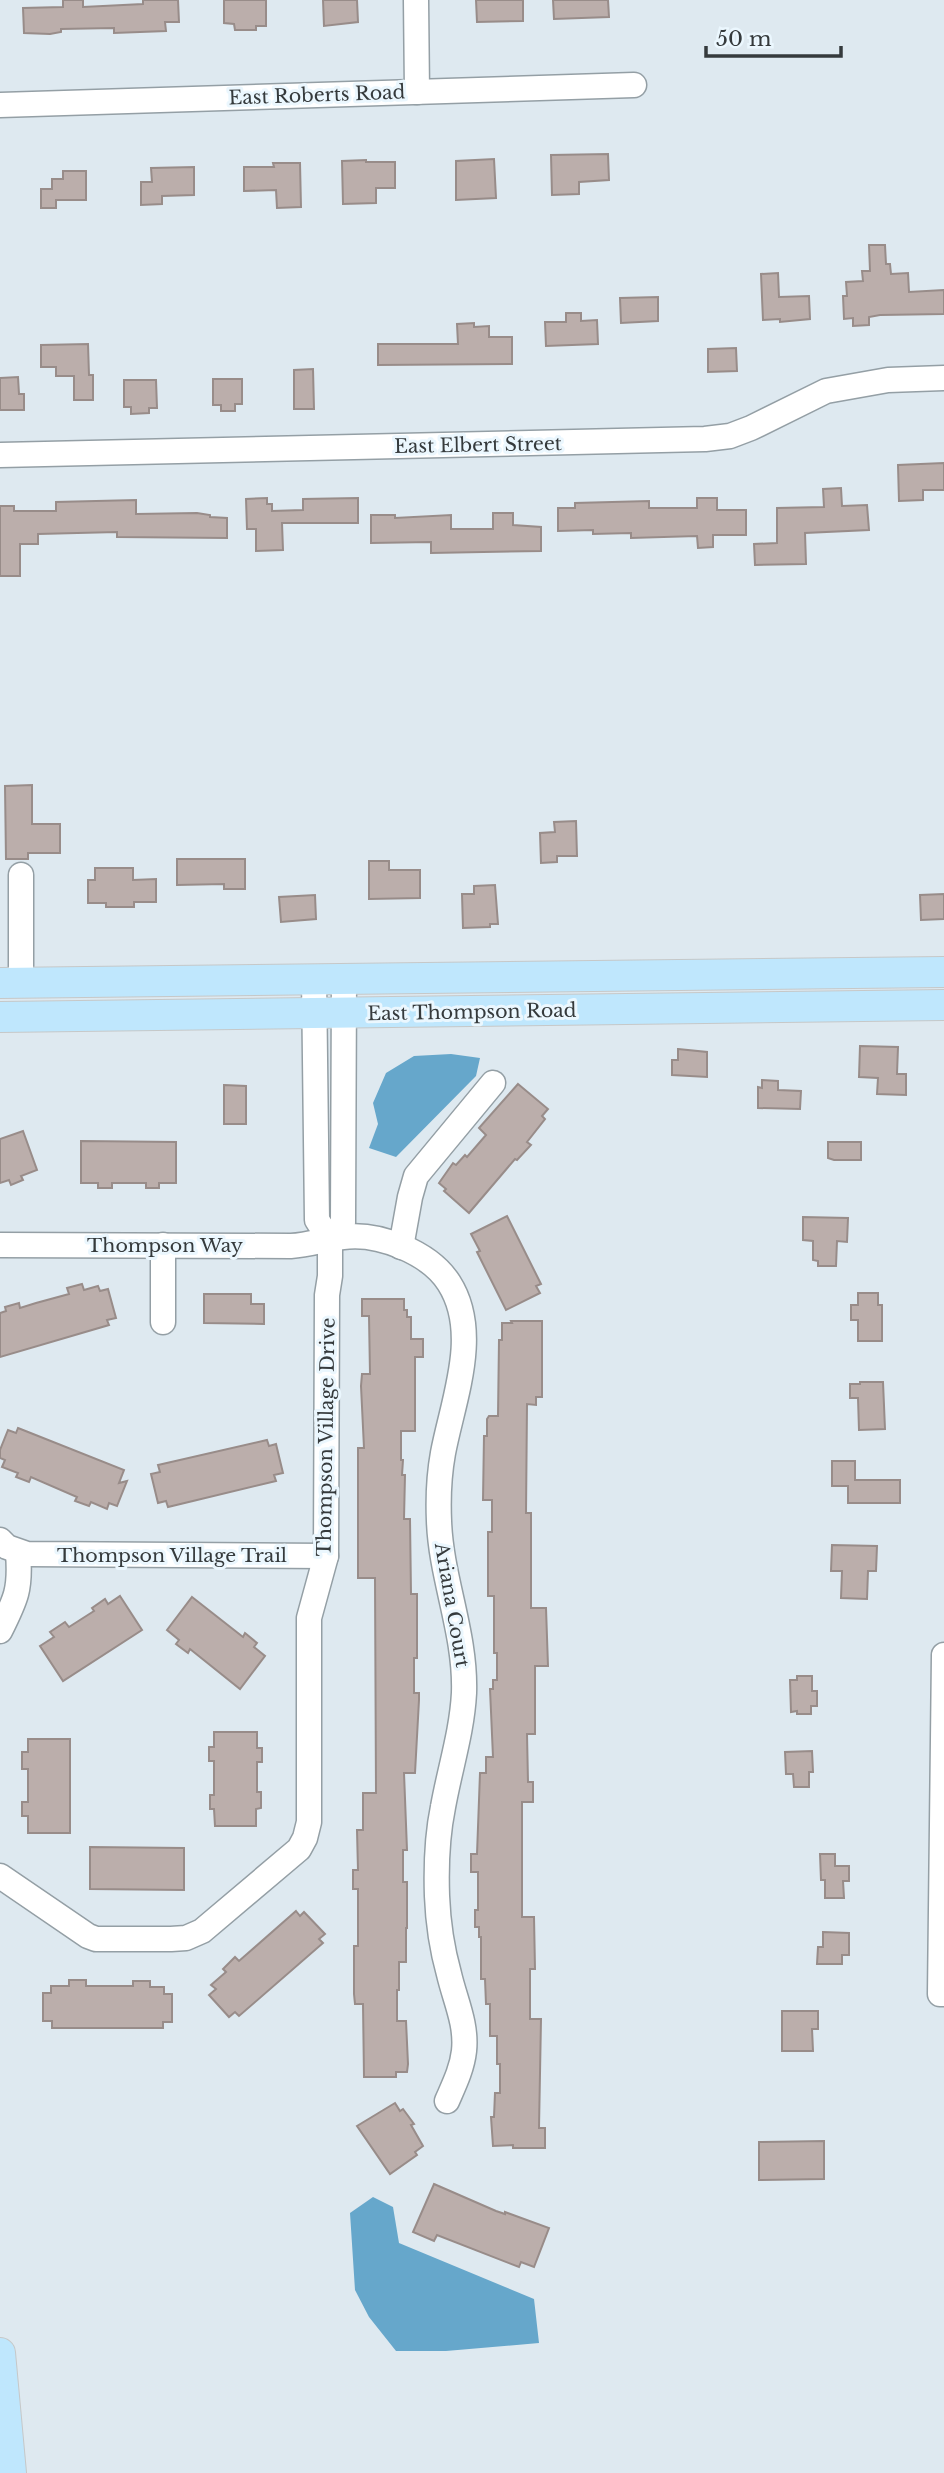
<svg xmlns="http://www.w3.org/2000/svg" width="944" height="2473" viewBox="0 0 944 2473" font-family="'Libre Baskerville',serif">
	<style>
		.water { fill: #66a7cb }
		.building { fill: #bbaeab; stroke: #988c89; stroke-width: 2 }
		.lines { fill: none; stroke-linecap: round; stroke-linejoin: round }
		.minor-casing { stroke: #949fa5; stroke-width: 27 }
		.major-casing { stroke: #c6c8c8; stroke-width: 32 }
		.minor { stroke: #fff; stroke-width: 24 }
		.major { stroke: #bfe7fd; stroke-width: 30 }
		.labels { text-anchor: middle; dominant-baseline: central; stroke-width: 6; stroke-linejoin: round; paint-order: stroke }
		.street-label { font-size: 19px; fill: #353a3c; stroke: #ebf7fe }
	</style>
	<rect width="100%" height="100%" fill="#dee9f0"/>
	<g class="water">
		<polygon points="451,1054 480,1058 476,1076 396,1157 369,1148 378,1124 373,1103 386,1073 414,1056"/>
		<polygon points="373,2197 393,2207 399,2243 534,2299 539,2343 446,2351 396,2351 369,2317 355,2290 350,2213"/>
	</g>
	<g class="building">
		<polygon points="63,0 83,0 83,7 143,4 143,0 178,0 179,22 165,22 166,31 114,33 114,28 61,29 61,32 50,34 24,33 23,8 63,7"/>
		<polygon points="224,0 266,0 266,26 256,26 256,30 235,30 234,24 224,23"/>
		<polygon points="323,0 357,0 358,22 324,26"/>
		<polygon points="476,0 523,0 523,21 477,22"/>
		<polygon points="553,0 608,0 609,17 554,19"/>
		<polygon points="608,154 609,180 579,182 579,194 552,195 551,155"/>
		<polygon points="494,159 496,198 456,200 456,161"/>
		<polygon points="366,160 366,162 395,162 395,188 376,188 376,203 343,204 342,161"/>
		<polygon points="273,163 300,163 301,207 277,208 276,190 244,191 244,167 274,167"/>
		<polygon points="194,167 194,195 162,196 162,204 141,205 141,182 152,182 151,168"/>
		<polygon points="63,171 86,171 86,200 56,200 56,208 41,208 41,189 52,189 52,179 63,179"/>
		<polygon points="869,245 885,245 886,264 890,264 891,274 908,273 909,292 944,290 944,314 880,315 869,317 869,325 853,326 853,318 844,319 843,296 847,296 846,282 863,281 862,271 870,271"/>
		<polygon points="778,273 779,297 809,296 810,319 780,322 780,319 763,320 761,274"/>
		<polygon points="658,297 658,321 621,323 620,298"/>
		<polygon points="566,313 581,313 581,321 597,320 598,344 546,346 545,322 566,322"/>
		<polygon points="474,323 474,327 489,326 489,337 512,337 512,364 378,365 378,344 458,344 457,324"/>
		<polygon points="88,344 89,375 93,375 93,400 74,400 74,376 56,376 56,367 41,367 41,345"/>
		<polygon points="736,348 737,371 708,372 708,349"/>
		<polygon points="313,369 314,409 294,409 294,370"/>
		<polygon points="18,377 19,394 24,394 24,410 0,410 0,378"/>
		<polygon points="213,379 242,379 242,404 235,404 235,411 221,411 221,405 213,405"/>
		<polygon points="124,380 156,380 157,408 149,408 149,413 131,414 131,407 124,407"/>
		<polygon points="944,463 944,490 923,490 923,500 899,501 898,465"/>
		<polygon points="841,488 842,506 867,505 869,530 805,533 806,564 755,565 754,544 777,543 777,508 824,507 823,489"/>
		<polygon points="267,498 267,504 272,504 272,511 303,510 303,499 358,498 358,523 282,523 283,550 256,551 256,529 247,529 246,499"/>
		<polygon points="697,498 717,498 717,510 746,510 746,535 713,535 713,547 698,548 697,536 631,538 631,533 593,534 593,530 558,531 558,508 575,508 575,503 649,501 649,508 697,508"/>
		<polygon points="136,500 136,514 197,513 210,515 210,517 227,518 227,538 117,537 117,532 38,534 38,544 20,544 20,576 0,576 0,506 14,506 14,511 56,511 56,502"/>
		<polygon points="493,513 513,513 513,525 541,527 541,551 431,553 431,542 371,543 371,515 395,515 395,518 451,515 451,529 493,529"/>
		<polygon points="32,785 32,824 60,824 60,853 28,853 28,859 6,859 5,786"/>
		<polygon points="576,821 577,856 557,856 557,862 541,863 540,833 555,832 554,822"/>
		<polygon points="177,859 245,859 245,889 224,889 224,884 177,885"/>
		<polygon points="369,861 389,861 389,870 420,870 420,898 369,899"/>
		<polygon points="95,868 133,868 133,880 156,879 156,902 134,902 134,907 106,907 106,903 88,903 88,880 95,880"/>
		<polygon points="495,885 498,924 490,924 490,927 463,928 462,894 474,894 474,886"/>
		<polygon points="944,894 944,919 921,920 920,895"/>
		<polygon points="315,895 316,919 281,922 279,897"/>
		<polygon points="860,1046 898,1047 897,1074 906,1074 906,1095 877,1094 878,1078 859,1077"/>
		<polygon points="678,1049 707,1052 707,1077 672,1075 672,1060 678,1060"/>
		<polygon points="762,1080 778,1081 778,1090 801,1091 800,1109 758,1108 758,1087 762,1088"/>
		<polygon points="518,1084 548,1109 542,1116 545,1119 527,1142 531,1145 517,1160 515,1159 469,1213 444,1191 446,1189 439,1183 453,1163 456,1165 465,1155 467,1157 486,1135 479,1128"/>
		<polygon points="224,1085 246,1086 246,1124 224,1124"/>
		<polygon points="23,1131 37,1170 21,1176 23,1180 11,1185 9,1180 0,1183 0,1139"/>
		<polygon points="81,1141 176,1142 176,1183 159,1183 159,1188 146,1188 146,1183 112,1183 112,1188 98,1188 98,1183 81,1183"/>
		<polygon points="828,1142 861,1142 861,1160 834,1160 828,1158"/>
		<polygon points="507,1216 541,1284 536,1286 540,1293 506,1310 477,1252 480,1251 471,1234"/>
		<polygon points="803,1217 848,1218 847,1242 837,1241 836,1266 818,1266 818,1261 813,1260 813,1241 803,1240"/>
		<polygon points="82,1284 84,1290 98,1286 100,1291 108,1289 116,1318 107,1320 109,1325 0,1357 0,1313 6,1311 5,1307 19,1303 20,1308 36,1303 69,1294 67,1288"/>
		<polygon points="858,1293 878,1293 878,1305 882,1305 882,1341 858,1341 858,1320 851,1320 851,1305 858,1305"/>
		<polygon points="204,1294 251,1294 251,1304 264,1304 264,1324 204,1323"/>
		<polygon points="362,1299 404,1299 404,1310 407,1310 407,1317 411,1317 411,1339 423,1339 423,1357 415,1357 415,1431 401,1431 401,1460 403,1460 402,1475 405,1475 404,1519 410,1519 411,1594 417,1594 417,1658 414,1658 414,1693 419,1693 419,1700 415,1773 404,1773 407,1850 403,1850 403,1882 407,1882 407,1928 406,1928 406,1962 399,1962 399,1990 397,1990 397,2021 406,2021 408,2064 407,2072 396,2072 396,2077 364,2077 363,2004 355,2004 354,1994 354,1946 358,1946 358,1889 353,1889 353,1870 358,1870 357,1830 363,1830 363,1793 376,1793 375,1578 358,1578 358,1448 364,1448 361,1386 362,1374 370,1374 369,1316 362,1316"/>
		<polygon points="511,1321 542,1321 542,1397 536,1397 536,1405 527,1404 526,1513 531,1513 531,1608 546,1608 548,1666 535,1666 535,1734 527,1734 528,1782 533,1782 533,1802 522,1802 522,1917 534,1917 535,1969 530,1969 530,2019 541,2019 539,2128 545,2128 545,2148 513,2148 513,2145 493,2146 491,2117 494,2117 495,2093 500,2093 500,2064 497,2064 497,2036 490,2036 490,2004 486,2004 485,1979 481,1979 481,1937 479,1937 479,1927 475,1927 475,1910 478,1910 478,1872 471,1872 471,1854 477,1854 480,1773 486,1773 486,1757 493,1757 490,1689 493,1689 493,1680 497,1680 497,1653 494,1653 494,1596 488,1596 488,1532 492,1532 492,1500 483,1500 484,1436 487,1436 487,1419 489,1416 498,1416 499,1340 502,1340 502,1323 512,1323"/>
		<polygon points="860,1382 883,1382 885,1429 859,1430 858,1398 850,1398 850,1384 860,1384"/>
		<polygon points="18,1428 124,1470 119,1483 127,1481 117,1506 109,1503 107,1509 91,1502 89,1506 75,1501 77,1497 31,1477 29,1482 16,1477 18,1473 2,1467 5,1460 0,1458 0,1450 8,1430 16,1433"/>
		<polygon points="267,1440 269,1446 276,1444 283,1473 274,1475 276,1481 168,1507 166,1501 158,1503 151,1474 160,1472 158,1465"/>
		<polygon points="832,1461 855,1461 855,1480 900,1480 900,1503 848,1503 848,1486 832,1486"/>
		<polygon points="832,1545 877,1546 876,1571 868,1571 867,1599 841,1598 842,1571 831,1571"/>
		<polygon points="120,1596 142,1630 63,1681 40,1646 54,1637 50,1632 65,1622 69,1627 94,1611 92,1608 105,1599 108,1604"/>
		<polygon points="192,1597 243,1637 245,1633 257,1643 254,1647 265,1656 240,1689 190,1649 188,1653 176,1644 179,1640 167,1630"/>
		<polygon points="797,1676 812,1676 812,1691 817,1691 817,1706 811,1706 811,1714 797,1714 797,1711 791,1712 790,1680 797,1680"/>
		<polygon points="214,1732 257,1732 257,1748 262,1748 262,1762 257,1762 257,1792 261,1792 261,1808 256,1809 256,1826 215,1826 214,1809 210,1809 210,1795 214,1795 214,1761 209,1761 209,1747 214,1747"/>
		<polygon points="28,1739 70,1739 70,1833 28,1833 28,1816 22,1816 22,1802 28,1802 28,1769 22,1769 22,1752 28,1752"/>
		<polygon points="812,1751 813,1772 809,1772 809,1787 794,1787 793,1774 786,1774 785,1752"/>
		<polygon points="90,1847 184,1848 184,1890 90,1889"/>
		<polygon points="820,1854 835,1854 835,1866 849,1866 849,1881 843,1881 844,1898 825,1898 825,1880 821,1880"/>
		<polygon points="296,1911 300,1916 304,1912 325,1934 319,1939 323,1943 239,2016 235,2012 229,2017 209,1995 216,1989 211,1985 226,1972 223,1969 235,1957 239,1961"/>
		<polygon points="823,1932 849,1933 849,1955 842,1955 842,1964 817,1964 818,1947 823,1947"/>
		<polygon points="69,1980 86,1980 86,1986 133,1986 133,1981 150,1981 150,1987 164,1987 164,1994 172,1994 172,2022 163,2022 163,2028 52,2028 52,2021 43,2021 43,1993 51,1993 51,1986 69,1986"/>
		<polygon points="782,2011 818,2011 818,2029 812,2029 813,2051 782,2051"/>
		<polygon points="395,2103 400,2111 403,2109 414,2124 411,2125 423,2146 415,2152 417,2155 390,2174 357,2126"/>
		<polygon points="824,2141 824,2179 759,2180 759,2142"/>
		<polygon points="434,2184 496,2211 505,2214 505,2212 549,2228 534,2267 521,2262 519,2267 437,2235 434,2241 413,2232"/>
	</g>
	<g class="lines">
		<g class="minor-casing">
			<g id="minor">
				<polyline points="416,0 417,92"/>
				<polyline points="0,105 634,85"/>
				<polyline points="0,455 705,439 730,436 751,428 826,391 888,380 944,378"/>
				<polyline points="21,875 21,982"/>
				<polyline points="330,1240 343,1223 344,978"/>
				<path d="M0,1245L291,1246C309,1245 326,1239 343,1237C379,1232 430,1253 449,1283C481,1333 453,1400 443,1453C439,1475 438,1498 439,1521C441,1579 466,1633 464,1693C462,1732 450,1768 443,1807C437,1836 436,1866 437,1896C438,1922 442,1949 449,1974C455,2000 467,2024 464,2051C462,2069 454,2085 447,2101"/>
				<polyline points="401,1247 410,1197 416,1176 493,1083"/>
				<polyline points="163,1322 163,1245"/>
				<polyline points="0,1540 7,1547 27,1554 326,1556"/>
				<path d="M0,1631C16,1599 21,1589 18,1553"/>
				<polyline points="944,1655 940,1994 944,1994"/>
				<polyline points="0,1876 88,1936 96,1939 171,1939 186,1938 202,1931 299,1849 305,1838 309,1822 309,1618 326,1556 327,1295 330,1276 330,1240 317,1220 314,978"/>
			</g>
		</g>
		<g class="major-casing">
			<g id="major">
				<polyline points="0,983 944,972"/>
				<polyline points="0,1017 944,1005"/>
				<polyline points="0,2353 11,2473"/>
			</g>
		</g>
		<use href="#minor" class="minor"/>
		<use href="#major" class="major"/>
	</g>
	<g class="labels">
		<g class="street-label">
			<text transform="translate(317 95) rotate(-2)">East Roberts Road</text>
			<text transform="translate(478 445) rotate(-1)">East Elbert Street</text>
			<text transform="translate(472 1012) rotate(-1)">East Thompson Road</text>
			<text x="165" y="1245">Thompson Way</text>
			<text transform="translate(326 1437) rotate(-89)">Thompson Village Drive</text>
			<text x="172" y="1555">Thompson Village Trail</text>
			<text transform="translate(452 1605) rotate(80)">Ariana Court</text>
		</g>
	</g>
	<path d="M706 46v10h135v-10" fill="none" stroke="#353a3c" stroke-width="3.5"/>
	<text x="716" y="46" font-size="21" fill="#353a3c" stroke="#ebf7fe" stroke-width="5" paint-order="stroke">50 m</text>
</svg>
